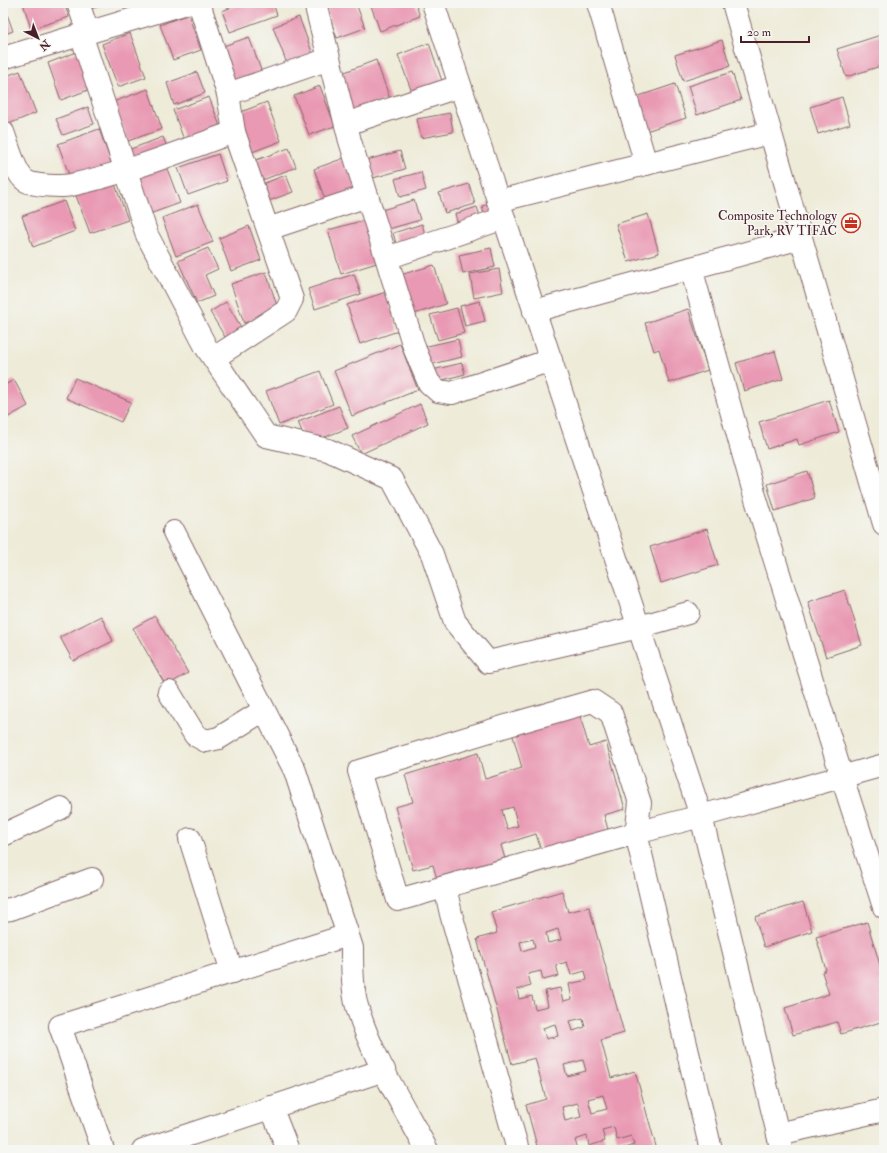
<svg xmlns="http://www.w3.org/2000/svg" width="887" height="1153" viewBox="0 0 887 1153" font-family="'IM FELL Double Pica',serif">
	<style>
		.building { fill: #e999b3; fill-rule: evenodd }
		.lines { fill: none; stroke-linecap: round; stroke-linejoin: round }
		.minor-casing { stroke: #836668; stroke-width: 24 }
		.minor { stroke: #fff; stroke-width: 22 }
		.labels { text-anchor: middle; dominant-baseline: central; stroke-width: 3; stroke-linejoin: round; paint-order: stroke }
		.poi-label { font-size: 13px; fill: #4a1f2b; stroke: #f6f6f2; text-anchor: end }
	</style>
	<rect width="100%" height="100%" fill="#f6f6f2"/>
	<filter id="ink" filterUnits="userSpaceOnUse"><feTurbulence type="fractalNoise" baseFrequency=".025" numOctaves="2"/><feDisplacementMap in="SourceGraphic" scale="8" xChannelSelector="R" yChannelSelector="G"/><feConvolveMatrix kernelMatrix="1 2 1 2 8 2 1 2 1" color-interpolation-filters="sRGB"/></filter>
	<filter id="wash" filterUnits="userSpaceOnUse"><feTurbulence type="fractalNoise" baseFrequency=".012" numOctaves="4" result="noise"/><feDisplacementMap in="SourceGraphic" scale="16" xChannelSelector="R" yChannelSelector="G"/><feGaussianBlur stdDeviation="0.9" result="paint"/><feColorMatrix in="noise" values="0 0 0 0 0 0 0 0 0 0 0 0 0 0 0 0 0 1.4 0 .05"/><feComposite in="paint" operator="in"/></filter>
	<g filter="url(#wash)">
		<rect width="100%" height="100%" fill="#eeebd8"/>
		<g id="blocks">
			<g class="building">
				<polygon points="3,3 13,31 3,35"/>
				<polygon points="23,3 64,3 69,17 31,29"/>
				<polygon points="85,3 109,3 87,10"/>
				<polygon points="242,3 273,3 277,15 230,32 222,11"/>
				<polygon points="324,3 356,3 365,28 337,38"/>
				<polygon points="370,3 415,3 420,16 380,31"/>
				<polygon points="188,14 201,50 173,60 160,25"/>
				<polygon points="299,17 315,60 289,69 273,27"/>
				<polygon points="130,33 146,77 118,87 102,44"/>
				<polygon points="884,34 884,65 846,77 837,49"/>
				<polygon points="249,37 262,73 228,86 215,49"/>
				<polygon points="722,40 730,66 683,81 675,55"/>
				<polygon points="429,43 443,84 413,95 398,55"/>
				<polygon points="77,52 91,89 61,100 48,63"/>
				<polygon points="376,60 390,99 351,113 337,75"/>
				<polygon points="20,71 36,113 6,125 3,118 3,77"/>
				<polygon points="197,72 205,93 174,105 167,83"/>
				<polygon points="732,72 741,100 697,115 688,86"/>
				<polygon points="675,84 686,118 643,132 633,98"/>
				<polygon points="320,86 335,126 309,135 294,96"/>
				<polygon points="148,89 162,129 128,141 113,102"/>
				<polygon points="209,97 223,134 187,148 173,110"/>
				<polygon points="842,97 850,124 818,134 810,107"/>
				<polygon points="267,102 281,141 247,154 233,115"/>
				<polygon points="88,107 94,124 63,135 56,119"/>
				<polygon points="450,113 453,132 421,138 417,119"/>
				<polygon points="99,129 113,168 72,183 58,144"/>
				<polygon points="163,137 169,152 133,166 128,150"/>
				<polygon points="289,148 296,167 255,183 248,163"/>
				<polygon points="400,151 405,169 373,178 367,160"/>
				<polygon points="218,154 227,181 188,195 178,168"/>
				<polygon points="347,157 360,193 327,205 314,169"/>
				<polygon points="166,166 180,203 144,216 131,179"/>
				<polygon points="421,172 426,190 400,197 395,179"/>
				<polygon points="286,175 293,192 263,203 257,186"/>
				<polygon points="113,179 128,220 90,233 75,193"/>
				<polygon points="469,184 475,204 445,213 439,193"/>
				<polygon points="414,200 420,220 385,230 379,211"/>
				<polygon points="64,201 75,231 33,247 22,216"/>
				<polygon points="497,202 486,221 482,206"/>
				<polygon points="198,204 213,242 176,256 162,218"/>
				<polygon points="477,207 482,222 459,228 455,214"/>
				<polygon points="648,214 659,253 628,262 616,224"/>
				<polygon points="365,220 377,263 341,274 328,230"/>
				<polygon points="422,224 426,238 397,247 393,233"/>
				<polygon points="249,226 261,260 231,271 219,238"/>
				<polygon points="208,248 218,269 205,275 214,296 197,303 178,261"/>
				<polygon points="491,248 495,267 463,274 459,255"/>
				<polygon points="434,265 446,304 411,315 400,275"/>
				<polygon points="499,269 503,292 474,298 470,274"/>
				<polygon points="266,272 279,312 244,323 231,284"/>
				<polygon points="354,274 361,294 315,309 308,289"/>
				<polygon points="386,292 398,331 360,344 347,305"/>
				<polygon points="480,301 485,321 465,326 460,306"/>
				<polygon points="226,302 244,332 228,342 210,312"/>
				<polygon points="457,308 464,333 438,340 430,315"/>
				<polygon points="688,309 708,370 669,383 659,349 654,351 645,323"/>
				<polygon points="458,339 462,357 423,366 419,348"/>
				<polygon points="400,344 418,390 352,416 334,371"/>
				<polygon points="775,351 783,379 744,391 736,363"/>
				<polygon points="462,363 465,374 431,383 428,371"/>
				<polygon points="320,371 333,404 279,425 266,391"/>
				<polygon points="75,378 131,402 121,422 66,398"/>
				<polygon points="14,380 28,406 3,420 3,386"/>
				<polygon points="829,400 839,432 799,445 797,439 767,449 759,422"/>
				<polygon points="420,404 428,423 361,454 352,436"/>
				<polygon points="339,406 348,428 307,444 298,422"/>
				<polygon points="807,471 815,498 775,511 767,484"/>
				<polygon points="707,529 718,565 661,583 650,547"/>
				<polygon points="845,590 862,645 826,657 808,602"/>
				<polygon points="101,616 113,641 73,661 60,637"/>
				<polygon points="155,616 188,673 166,686 133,628"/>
				<polygon points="884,707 884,725 879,709"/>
				<path d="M578,709L589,747L606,742L625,809L604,815L610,837L543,856L536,834L501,845L507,866L439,886L433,865L413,870L395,807L413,802L405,775L478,753L485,779L522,768L511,729ZM513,807L518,826L507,829L502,810Z"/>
				<path d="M562,891L568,912L589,907L624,1033L601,1040L611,1078L635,1071L657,1150H617L634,1145L631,1136L617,1140L614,1127L602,1130L605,1141L589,1146L587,1136L575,1140L578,1150H538L526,1105L546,1099L535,1058L512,1064L477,939L497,933L491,912ZM558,929L561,940L548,943L546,933ZM533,939L535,947L522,951L520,942ZM567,962L571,975L585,971L587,980L569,984L572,999L563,1001L560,988L545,991L548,1006L535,1009L532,996L519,999L517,990L531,986L528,974L541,971L543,980L559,976L556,965ZM583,1018L585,1027L573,1031L570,1021ZM555,1024L558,1036L546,1039L543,1028ZM583,1060L586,1071L567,1076L564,1065ZM603,1095L607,1109L592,1113L588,1099ZM578,1103L581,1117L565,1121L562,1107Z"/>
				<polygon points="803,902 812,931 764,947 755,917"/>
				<polygon points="867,922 884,978 884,980 880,981 884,993 884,1021 841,1034 837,1022 793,1035 785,1008 829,994 822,972 826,970 816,937"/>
			</g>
		</g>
	</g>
	<g filter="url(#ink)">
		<use href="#blocks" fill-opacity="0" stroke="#836668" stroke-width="1"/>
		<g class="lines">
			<g class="minor-casing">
				<g id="minor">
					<polyline points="78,3 88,32"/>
					<polyline points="199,3 228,94 234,132 292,299 286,311 214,358"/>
					<polyline points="315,3 350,141 415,350 429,383 438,391 452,393 551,360"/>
					<polyline points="433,3 701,816 778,1134 781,1150"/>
					<polyline points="598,3 646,164"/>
					<polyline points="733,3 884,524"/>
					<polyline points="81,34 147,235 206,347 266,436 328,450 392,479 432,554 455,622 488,662 639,627 688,613"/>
					<polyline points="3,58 187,3"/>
					<polyline points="228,94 329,59"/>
					<polyline points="346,124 460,86"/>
					<path d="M3,132C8,145 15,174 26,181C34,186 63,187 71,185C127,173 181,151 234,132"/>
					<polyline points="498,201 770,133"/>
					<polyline points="268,229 367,196"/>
					<polyline points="387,258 504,218"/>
					<polyline points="691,268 755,496 842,777 884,907"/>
					<polyline points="534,311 801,238"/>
					<path d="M174,532L295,771L352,948C352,966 352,986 356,1003C370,1054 402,1103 427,1150"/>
					<polyline points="169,692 195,735 206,741 219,738 264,710"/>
					<polygon points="593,701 611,713 640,803 636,833 398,900 359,771 519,722"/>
					<polyline points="3,835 61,808"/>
					<polyline points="190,839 232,972"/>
					<polyline points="445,887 451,914 518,1150"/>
					<polyline points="3,910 11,909 92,879"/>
					<polyline points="271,1107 288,1150"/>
					<polyline points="778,1134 884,1110"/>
					<polyline points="103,1150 60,1026 348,935"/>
					<polyline points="143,1150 384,1070"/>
					<polyline points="711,1150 636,833 701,816 884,765"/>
				</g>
			</g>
			<use href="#minor" class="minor"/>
		</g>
	</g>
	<defs>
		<g id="office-ring" transform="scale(1)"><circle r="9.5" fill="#f6f6f2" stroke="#c8321e" stroke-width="1.5"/><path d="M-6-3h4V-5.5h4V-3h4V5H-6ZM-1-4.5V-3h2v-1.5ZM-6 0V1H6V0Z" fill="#c8321e"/></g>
	</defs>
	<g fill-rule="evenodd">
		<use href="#office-ring" x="851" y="223"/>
	</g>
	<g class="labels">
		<g class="poi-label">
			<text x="837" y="216">Composite Technology<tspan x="837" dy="15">Park, RV TIFAC</tspan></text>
		</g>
	</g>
	<rect width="887" height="1153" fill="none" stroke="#f6f6f2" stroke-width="16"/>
	<g transform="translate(38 38) rotate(138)" stroke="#f6f6f2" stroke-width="3" paint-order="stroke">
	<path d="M0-3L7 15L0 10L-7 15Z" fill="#4a1f2b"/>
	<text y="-6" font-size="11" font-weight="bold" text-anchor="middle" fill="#4a1f2b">N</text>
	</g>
	<path d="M741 36v6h68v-6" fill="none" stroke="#4a1f2b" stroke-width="2"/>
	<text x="747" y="36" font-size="12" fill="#4a1f2b" stroke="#f6f6f2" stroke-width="3" paint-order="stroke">20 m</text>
</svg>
